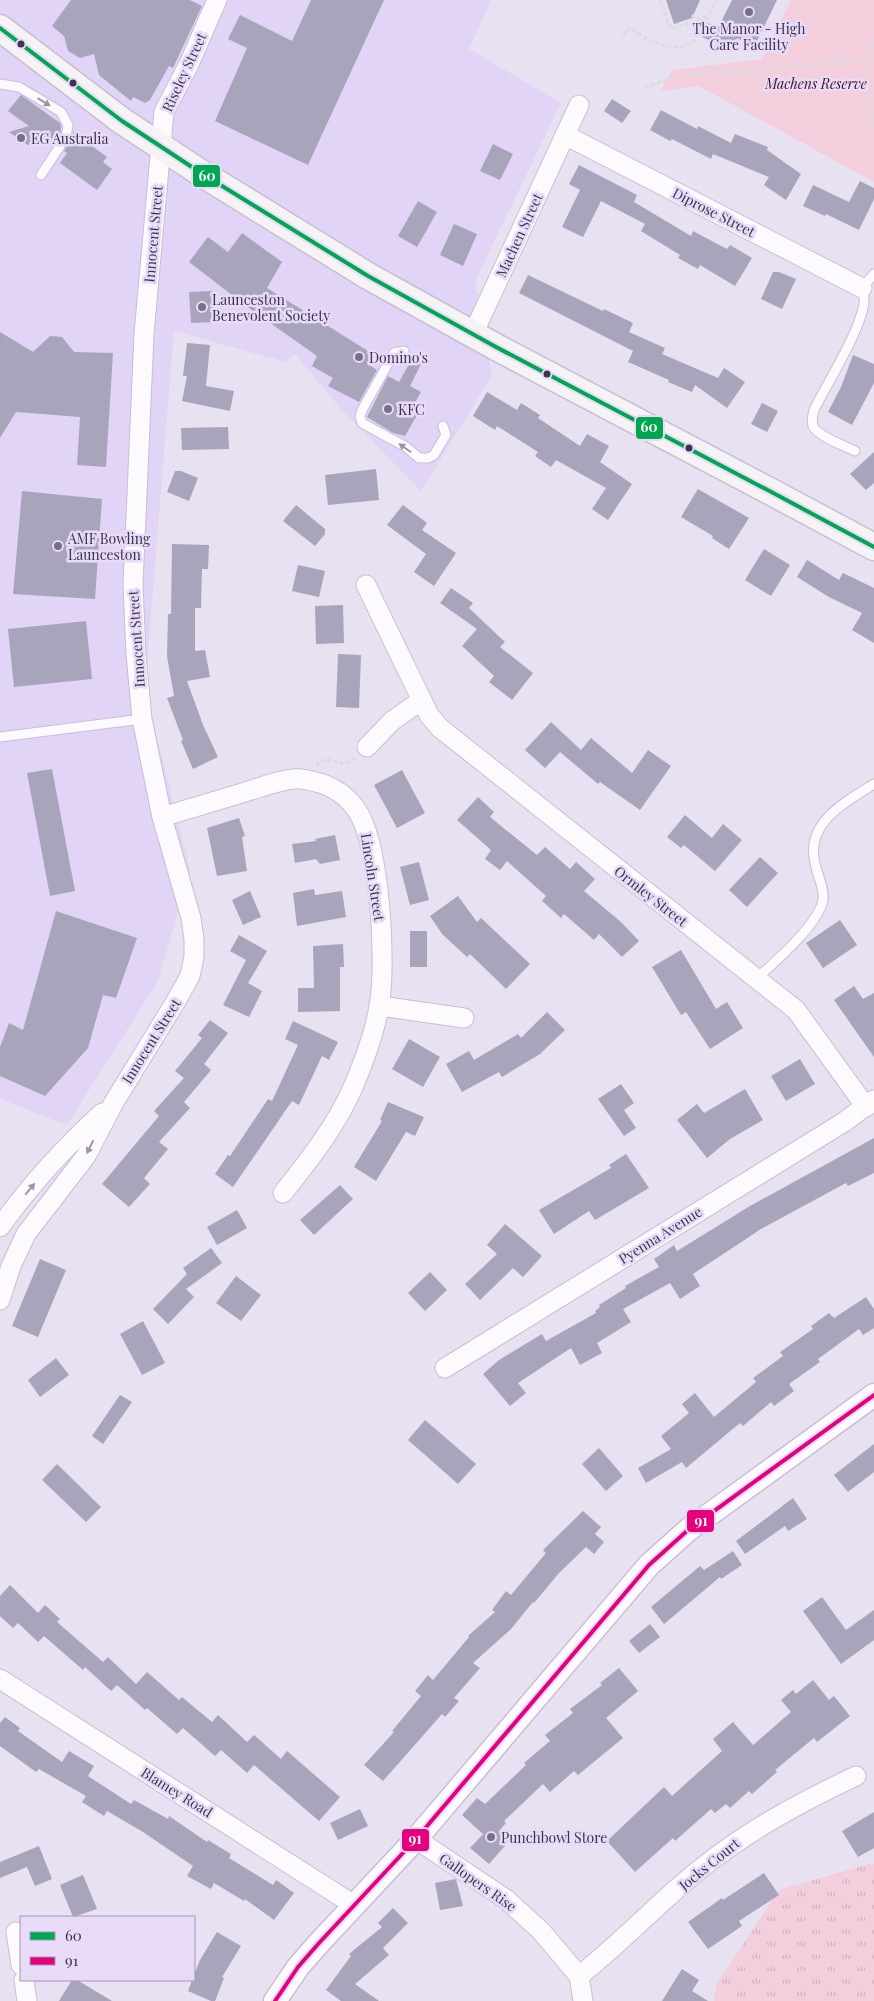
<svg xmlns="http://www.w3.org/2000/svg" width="874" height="2001" viewBox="0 0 874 2001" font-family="'Playfair Display',serif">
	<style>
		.built { fill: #e2d4f6 }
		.grass { fill: url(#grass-tufts) }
		.green { fill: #f3cfde }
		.building { fill: #a8a4bc }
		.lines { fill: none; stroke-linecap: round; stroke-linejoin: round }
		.service-casing { stroke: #c7bed4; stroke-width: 11 }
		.minor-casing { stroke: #c7bed4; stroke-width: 21 }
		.tertiary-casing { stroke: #c7bed4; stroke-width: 25 }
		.secondary-casing { stroke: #c7bed4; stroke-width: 29 }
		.path { stroke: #dddbe0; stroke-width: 3; stroke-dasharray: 4 2.5; stroke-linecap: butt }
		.service { stroke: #fcfafd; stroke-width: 9 }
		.minor { stroke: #fcfafd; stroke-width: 19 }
		.tertiary { stroke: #fcfafd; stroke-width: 22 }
		.secondary { stroke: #f6f3f4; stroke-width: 26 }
		.bus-1-casing { stroke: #e7dbf8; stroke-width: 8 }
		.bus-2-casing { stroke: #e7dbf8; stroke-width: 8 }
		.bus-1 { stroke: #00a651; stroke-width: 4 }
		.bus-2 { stroke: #e5007d; stroke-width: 4 }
		.oneway { fill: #9e96a6 }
		.poi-dot { fill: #7a6f87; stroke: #e7dbf8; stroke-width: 2 }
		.bus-dot { fill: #3f324e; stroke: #e7dbf8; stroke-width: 2 }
		.labels { text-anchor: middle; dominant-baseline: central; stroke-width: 5; stroke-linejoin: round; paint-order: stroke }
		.poi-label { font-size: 14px; fill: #3f324e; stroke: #e7dbf8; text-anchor: start }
		.street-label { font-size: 14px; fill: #3f324e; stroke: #e7dbf8 }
		.park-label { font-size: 14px; font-style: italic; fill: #4d0e24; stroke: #e7dbf8 }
		.line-badge { stroke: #e7dbf8; stroke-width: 2 }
		.badge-label { font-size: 14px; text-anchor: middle; font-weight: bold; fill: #fff }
	</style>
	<defs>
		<pattern id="grass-tufts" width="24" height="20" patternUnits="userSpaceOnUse" patternTransform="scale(1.25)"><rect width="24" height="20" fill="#f3cfde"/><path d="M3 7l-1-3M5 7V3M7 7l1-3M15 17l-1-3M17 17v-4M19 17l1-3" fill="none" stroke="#d1b2c0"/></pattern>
	</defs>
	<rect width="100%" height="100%" fill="#e8e1f2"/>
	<polygon class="built" points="0,0 488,0 491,1 469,49 561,103 475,281 492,375 421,491 341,409 295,354 286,362 174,331 145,689 190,870 158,981 67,1125 0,1099"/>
	<polygon class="grass" points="872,1863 874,1865 874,2001 714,2001 716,1985 779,1890"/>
	<polygon class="green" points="791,0 874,0 874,182 699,86 661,91 672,70 762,59"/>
	<g class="building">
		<polygon points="71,0 190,0 202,6 173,68 169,66 150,100 145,103 133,97 131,101 99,75 94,54 80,58 68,51 64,36 52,26"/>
		<polygon points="311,0 384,0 308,165 215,121 247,48 228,39 240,15 292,41"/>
		<polygon points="666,0 700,0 692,18 674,24"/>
		<polygon points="732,0 777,0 754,47 737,38 735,44 721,45 702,37 708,23 718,28"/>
		<polygon points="21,95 60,123 61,126 60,135 54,144 49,140 28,145 9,132 29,126 8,111"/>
		<polygon points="612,99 631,111 622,123 604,111"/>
		<polygon points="661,110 697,129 698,126 731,143 735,134 768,147 767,150 801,174 786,200 764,185 769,177 713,154 711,159 672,139 670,141 650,130"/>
		<polygon points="73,132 107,157 103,162 112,169 97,190 60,163 67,153 64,151 71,140"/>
		<polygon points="493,144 513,154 500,180 480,171"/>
		<polygon points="579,165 637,195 634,202 691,236 693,231 727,249 730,245 752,258 735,286 700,265 698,269 678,258 680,255 641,231 645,224 601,201 583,237 562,227 580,190 569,184"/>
		<polygon points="860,181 874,188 874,199 859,230 826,214 825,216 803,206 813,185 849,202"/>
		<polygon points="418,201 437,212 417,247 398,236"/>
		<polygon points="454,224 477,234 463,266 440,255"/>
		<polygon points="242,233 282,262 267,288 376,356 369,365 377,370 359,402 328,386 333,378 312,366 317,356 249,308 189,262 208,237 228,252"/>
		<polygon points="773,272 779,272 796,279 782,309 761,299"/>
		<polygon points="528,275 603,311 604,309 633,323 629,332 665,348 662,354 718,378 724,368 745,382 727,408 695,385 692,392 668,382 669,380 628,362 633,351 519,293"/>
		<polygon points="213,291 215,322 191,323 189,292"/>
		<polygon points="0,332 33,352 50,336 62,337 74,352 113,353 106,467 77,465 80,417 16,412 0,438"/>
		<polygon points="187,343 210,345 206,386 234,391 230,411 182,401 187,376 183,376"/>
		<polygon points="853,355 874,364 874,383 852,425 828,412 841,387"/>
		<polygon points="413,357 422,362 410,386 421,392 410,411 417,415 405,436 393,433 367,417 388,376 399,382"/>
		<polygon points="487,392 517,410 521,403 540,415 538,418 580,446 587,434 609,446 600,462 632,484 608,520 592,509 606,488 556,460 551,467 535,456 538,452 497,426 495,430 473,416"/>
		<polygon points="762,403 778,411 767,432 751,424"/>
		<polygon points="228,427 229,449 182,450 181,428"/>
		<polygon points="874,452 874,483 866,490 850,474"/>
		<polygon points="376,469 379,500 328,505 325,475"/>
		<polygon points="175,471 181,471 198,478 189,501 167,492"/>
		<polygon points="698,489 749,518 729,549 712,538 713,536 681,517"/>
		<polygon points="22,491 102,499 95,599 13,594"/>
		<polygon points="296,505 325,529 325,534 315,546 283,521"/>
		<polygon points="403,505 427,523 422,530 456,553 434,586 414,572 426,554 387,525"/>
		<polygon points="172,544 209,545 208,569 202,569 201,608 195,608 195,651 205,650 210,677 187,681 203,725 218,757 193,769 181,741 183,740 167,698 174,696 167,656 168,614 171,614"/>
		<polygon points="764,549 790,565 771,596 745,580"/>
		<polygon points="807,560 839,580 843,573 874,588 874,643 852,630 862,613 829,597 797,577"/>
		<polygon points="298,565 325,571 319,597 292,591"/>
		<polygon points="451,588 473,603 469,608 505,642 500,647 533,673 512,700 489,682 494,676 462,646 477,629 440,603"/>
		<polygon points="343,605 344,643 316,644 315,606"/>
		<polygon points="86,621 92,679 14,687 8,629"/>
		<polygon points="338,654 361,655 359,708 336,707"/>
		<polygon points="551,722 581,750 591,738 632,773 648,750 671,766 640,810 600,782 598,784 560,752 545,768 525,750"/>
		<polygon points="52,769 75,891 50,896 27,773"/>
		<polygon points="402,770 425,813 397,828 374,785"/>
		<polygon points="478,797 494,812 490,817 537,855 545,847 570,869 576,862 595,879 584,891 621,922 639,941 622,957 599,934 594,940 564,914 561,918 542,901 546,896 507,861 500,870 485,859 491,850 457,820"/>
		<polygon points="685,815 712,838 723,824 742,840 715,871 684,845 681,848 667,837"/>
		<polygon points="239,818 245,836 242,837 247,871 217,876 207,828"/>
		<polygon points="335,835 340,860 320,864 316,859 295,863 292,844 316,841 315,839"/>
		<polygon points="760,857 778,873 747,907 729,890"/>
		<polygon points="419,862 429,900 410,905 400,867"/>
		<polygon points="314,889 315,895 342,891 346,917 297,926 293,893"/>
		<polygon points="250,891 261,917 243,925 232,900"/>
		<polygon points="458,896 477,922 481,918 530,964 506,989 470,954 467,957 442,934 430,916"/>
		<polygon points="56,911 137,938 116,998 103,995 88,1048 45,1096 0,1076 0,1047 9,1023 23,1030"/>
		<polygon points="840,920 857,945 823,968 806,943"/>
		<rect x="410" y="931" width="17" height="36"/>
		<polygon points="239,935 267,951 248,983 262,991 249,1017 223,1005 246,960 230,951"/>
		<polygon points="343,944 344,967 340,967 340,1011 298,1012 298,988 314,988 313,946"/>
		<polygon points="681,950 716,1009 727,1002 743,1028 710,1049 686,1012 681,1015 652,967"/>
		<polygon points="854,986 863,999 874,993 874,1057 834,1000"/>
		<polygon points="547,1012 565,1030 540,1054 502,1077 499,1072 462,1092 446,1064 469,1051 474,1060 518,1034 521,1038"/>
		<polygon points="210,1020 228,1033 204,1064 211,1070 184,1102 190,1108 159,1142 168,1149 144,1178 150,1184 129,1207 102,1184 159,1116 154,1111 184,1078 175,1071 202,1038 198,1035"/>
		<polygon points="293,1021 338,1042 329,1060 322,1056 299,1105 292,1101 233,1187 215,1174 228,1155 230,1156 268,1099 272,1101 298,1045 285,1039"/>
		<polygon points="409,1039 440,1057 423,1087 392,1069"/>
		<polygon points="800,1059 815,1084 786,1101 771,1076"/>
		<polygon points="621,1084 634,1103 624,1110 636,1128 624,1136 598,1099"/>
		<polygon points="745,1089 763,1120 730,1139 707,1158 677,1120 697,1104 704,1113"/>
		<polygon points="388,1102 424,1117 415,1136 406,1132 376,1181 354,1167 382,1121 380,1120"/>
		<polygon points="874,1138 874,1173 848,1186 846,1183 761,1229 693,1274 700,1286 680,1299 670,1283 623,1309 631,1322 597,1343 602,1353 580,1365 571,1348 518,1383 526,1393 510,1406 483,1374 499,1360 542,1334 546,1341 596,1313 595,1311 600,1307 599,1305 626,1288 625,1286 659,1267 654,1259 674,1245 677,1251 750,1206"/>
		<polygon points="626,1154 649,1188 595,1220 589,1211 554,1234 539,1210 611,1168 609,1165"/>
		<polygon points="340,1185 353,1199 314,1235 300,1220"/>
		<polygon points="237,1210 247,1228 217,1245 207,1227"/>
		<polygon points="505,1224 542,1256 523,1277 513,1268 480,1300 465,1284 497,1254 487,1245"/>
		<polygon points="211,1248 222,1263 186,1289 194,1297 168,1324 153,1309 187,1274 183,1268"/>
		<polygon points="40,1259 66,1270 38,1337 12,1326"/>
		<polygon points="430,1272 447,1290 425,1311 408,1293"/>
		<polygon points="236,1276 261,1295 241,1321 216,1303"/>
		<polygon points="866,1297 874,1309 874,1328 863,1335 859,1329 818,1359 820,1362 789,1384 794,1391 774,1406 771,1402 743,1426 740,1423 686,1468 682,1462 646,1483 638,1468 671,1449 661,1436 689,1413 682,1404 695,1393 714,1417 756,1382 753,1378 783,1356 780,1352 813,1329 811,1326 829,1313 834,1318"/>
		<polygon points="143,1321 165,1363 142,1375 120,1334"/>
		<polygon points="56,1358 69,1375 40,1397 28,1380"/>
		<polygon points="120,1395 132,1402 103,1444 92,1436"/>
		<polygon points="425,1420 476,1464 458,1484 408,1440"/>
		<polygon points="874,1444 874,1472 848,1492 834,1475"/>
		<polygon points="599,1448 623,1476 606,1491 582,1464"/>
		<polygon points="57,1464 101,1507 86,1522 42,1480"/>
		<polygon points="793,1498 807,1519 788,1531 785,1526 745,1554 736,1541"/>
		<polygon points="583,1511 601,1527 595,1534 604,1542 594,1554 586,1547 559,1573 534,1603 533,1602 511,1629 473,1663 480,1668 454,1698 459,1701 445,1717 442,1714 383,1781 364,1765 394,1732 392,1731 421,1696 415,1691 428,1675 433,1680 469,1637 468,1636 495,1612 492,1610 506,1591 511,1595 546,1553 543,1550"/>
		<polygon points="733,1551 742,1565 721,1579 720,1577 664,1624 651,1607 700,1566 704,1570"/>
		<polygon points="10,1585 38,1613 45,1605 60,1619 57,1622 103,1662 108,1657 136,1684 147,1672 179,1700 182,1697 212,1722 218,1715 247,1742 254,1735 281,1759 287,1751 340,1797 319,1821 254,1765 247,1773 221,1750 215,1756 183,1728 177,1734 147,1708 145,1710 117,1685 111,1691 85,1667 83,1670 44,1636 38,1642 18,1623 13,1628 0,1616 0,1596"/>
		<polygon points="822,1597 846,1630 874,1610 874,1640 841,1664 803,1611"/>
		<polygon points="650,1624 660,1637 639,1653 629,1641"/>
		<polygon points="619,1668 638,1691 606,1718 623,1738 578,1775 574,1771 550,1792 543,1784 504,1821 506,1823 500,1830 510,1840 489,1864 470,1848 483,1834 462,1815 477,1798 485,1804 526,1765 524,1763 550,1741 545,1735 573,1713 570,1709 602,1685 600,1683"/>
		<polygon points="813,1680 829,1700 834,1696 850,1716 817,1742 814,1738 775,1770 777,1772 752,1794 749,1791 730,1808 726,1804 715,1813 711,1809 675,1841 673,1838 635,1872 607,1841 664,1787 672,1796 722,1751 713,1739 733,1722 753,1745 791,1712 781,1700 793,1690 796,1694"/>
		<polygon points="5,1717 20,1728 18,1731 62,1762 69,1751 94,1766 88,1776 131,1804 134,1800 168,1819 169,1816 207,1842 208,1840 231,1854 229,1858 273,1885 276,1880 294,1893 274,1920 245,1899 244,1901 214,1883 211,1889 187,1876 193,1866 143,1832 107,1811 104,1816 82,1802 86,1796 39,1769 36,1772 0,1746 0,1723"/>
		<polygon points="360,1809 368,1826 338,1840 330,1823"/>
		<polygon points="874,1812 874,1848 858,1857 842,1831"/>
		<polygon points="39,1846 52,1879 35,1886 27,1867 0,1878 0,1862"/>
		<polygon points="764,1873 779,1895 739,1921 742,1926 708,1949 688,1922 722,1898 723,1900"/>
		<polygon points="83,1875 97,1909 73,1917 60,1885"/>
		<polygon points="456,1879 463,1906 440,1910 435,1883"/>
		<polygon points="393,1908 408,1923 383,1948 389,1955 355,1984 379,2001 341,2001 326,1990 351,1956 349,1954 382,1927 378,1923"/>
		<polygon points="217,1932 241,1946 222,1977 224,1978 215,2001 211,2001 188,1991 200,1960"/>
		<polygon points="682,1969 699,1980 692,1991 708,2001 662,2001"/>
		<polygon points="72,1980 77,1980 112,2001 59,2001"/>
	</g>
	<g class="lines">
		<g class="service-casing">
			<g id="service">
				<polyline points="0,84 19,87 61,112 68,125 66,137 41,175"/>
				<polyline points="404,351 394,353 362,410 360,416 362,423 406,447 419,458 428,458 434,455 446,435 443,426"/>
				<path d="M855,451C845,446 817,436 813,426C811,420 813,415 814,410C828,382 859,333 864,304C865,299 863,293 862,288L874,274"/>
				<polyline points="0,737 142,719"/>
				<path d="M756,979C775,962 818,925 823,900C825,889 817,875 815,863C805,823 845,802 874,784"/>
			</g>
		</g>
		<g class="minor-casing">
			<g id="minor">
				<polyline points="565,135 862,288"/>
				<polyline points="473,334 579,105"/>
				<polyline points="366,585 429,715 440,728 796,1010 866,1107"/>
				<polyline points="367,747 392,721 422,700"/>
				<path d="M162,817C189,809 216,801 242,793C259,788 276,781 293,779C300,778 309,780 316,782C332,786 346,795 356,809C380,842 387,965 379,1006C375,1032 364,1061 354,1085C337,1125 310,1159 283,1193"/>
				<polyline points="380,1006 464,1018"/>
				<path d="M0,1227C30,1185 65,1147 102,1113"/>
				<polyline points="0,1300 11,1266 26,1234 86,1156 113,1104 176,1001 190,976 194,957 194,939 191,918 162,817 142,719 136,654 133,585 144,334 164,112 189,64 217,0"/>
				<polyline points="445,1368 844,1122 874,1100"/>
				<polyline points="0,1679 354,1905"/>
				<polyline points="416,1839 507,1900 541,1931 579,1976 583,2001"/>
				<polyline points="16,1932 21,1965"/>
				<path d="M579,1976C621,1943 658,1903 699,1870C747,1831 801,1802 856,1776"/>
				<polyline points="24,1980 27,2001"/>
			</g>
		</g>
		<g class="tertiary-casing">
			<polyline id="tertiary" points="275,2001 298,1967 319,1943 416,1839 649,1565 688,1530 874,1395"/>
		</g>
		<g class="secondary-casing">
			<polyline id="secondary" points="0,28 122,121 201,173 368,276 496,347 777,495 874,547"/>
		</g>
		<g class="path">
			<polyline points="660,0 671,29 697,20"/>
			<polyline points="692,15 697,20 707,16"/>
			<path d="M623,35L630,28C647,40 678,58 696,39C702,32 711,9 716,0"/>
			<polyline points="871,53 866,83 874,130"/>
			<polyline points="0,65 5,58"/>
			<path d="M645,88L678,75L785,68L857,60C874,55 870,51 874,36"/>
			<polyline points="52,489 52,494"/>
			<polyline points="317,766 318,763 326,759 345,764 356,758"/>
		</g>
		<use href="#service" class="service"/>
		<use href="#minor" class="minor"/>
		<use href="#tertiary" class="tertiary"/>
		<use href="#secondary" class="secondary"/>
		<g class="bus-1-casing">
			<polyline id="bus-1" points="0,28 122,121 201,173 368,276 496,347 777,495 874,547"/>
		</g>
		<g class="bus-2-casing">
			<polyline id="bus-2" points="275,2001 298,1967 319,1943 416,1839 649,1565 688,1530 874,1395"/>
		</g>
		<use href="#bus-1" class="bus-1"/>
		<use href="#bus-2" class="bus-2"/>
	</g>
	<defs><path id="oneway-solid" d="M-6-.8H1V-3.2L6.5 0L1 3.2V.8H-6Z" transform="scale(1.25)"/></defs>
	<g class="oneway">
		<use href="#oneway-solid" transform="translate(44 102) rotate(31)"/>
		<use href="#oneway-solid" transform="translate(405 448) rotate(-145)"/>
		<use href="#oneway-solid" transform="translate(90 1147) rotate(117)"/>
		<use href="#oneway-solid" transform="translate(30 1189) rotate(-50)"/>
	</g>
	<g class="poi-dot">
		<circle cx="749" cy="12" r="5"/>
		<circle cx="21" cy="138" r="5"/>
		<circle cx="202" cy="307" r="5"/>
		<circle cx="359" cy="357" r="5"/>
		<circle cx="388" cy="409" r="5"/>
		<circle cx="58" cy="546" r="5"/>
		<circle cx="491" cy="1837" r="5"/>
	</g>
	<g class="bus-dot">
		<circle cx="21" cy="44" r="4.5"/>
		<circle cx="73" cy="83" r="4.5"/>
		<circle cx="547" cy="374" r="4.5"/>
		<circle cx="689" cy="448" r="4.5"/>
	</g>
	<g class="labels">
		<g class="poi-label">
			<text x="749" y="28" text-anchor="middle">The Manor - High<tspan x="749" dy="16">Care Facility</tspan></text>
			<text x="31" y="138">EG Australia</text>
			<text x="212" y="299">Launceston<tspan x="212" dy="16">Benevolent Society</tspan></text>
			<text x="369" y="357">Domino's</text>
			<text x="398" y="409">KFC</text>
			<text x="68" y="538">AMF Bowling<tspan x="68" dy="16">Launceston</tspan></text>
			<text x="501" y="1837">Punchbowl Store</text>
		</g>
		<g class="street-label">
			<text transform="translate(184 72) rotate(-65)">Riseley Street</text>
			<text transform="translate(714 212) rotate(27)">Diprose Street</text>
			<text transform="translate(153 234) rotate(-85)">Innocent Street</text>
			<text transform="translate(519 235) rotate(-65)">Machen Street</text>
			<text transform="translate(136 639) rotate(-94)">Innocent Street</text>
			<text transform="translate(373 877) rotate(81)">Lincoln Street</text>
			<text transform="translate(651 896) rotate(38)">Ormley Street</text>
			<text transform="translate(151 1041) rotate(-58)">Innocent Street</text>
			<text transform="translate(660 1235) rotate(-32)">Pyenna Avenue</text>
			<text transform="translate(177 1792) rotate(32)">Blamey Road</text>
			<text transform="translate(709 1864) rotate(-39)">Jocks Court</text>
			<text transform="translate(478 1882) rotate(35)">Gallopers Rise</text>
		</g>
		<g class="park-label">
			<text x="816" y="83">Machens Reserve</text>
		</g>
	</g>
	<g class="line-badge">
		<rect x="192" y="164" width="29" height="24" rx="5" fill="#00a651"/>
		<rect x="635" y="416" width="29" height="24" rx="5" fill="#00a651"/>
		<rect x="686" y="1509" width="29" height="24" rx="5" fill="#e5007d"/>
		<rect x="401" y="1828" width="29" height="24" rx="5" fill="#e5007d"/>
	</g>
	<g class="badge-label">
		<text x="207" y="181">60</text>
		<text x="649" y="432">60</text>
		<text x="701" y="1526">91</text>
		<text x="415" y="1844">91</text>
	</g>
	<rect x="20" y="1916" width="175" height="65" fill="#e7dbf8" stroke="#a497b4"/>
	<rect x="30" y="1932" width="25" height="8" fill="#00a651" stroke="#a497b4"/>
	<text x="65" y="1941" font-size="15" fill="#3f324e">60</text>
	<rect x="30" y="1957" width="25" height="8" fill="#e5007d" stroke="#a497b4"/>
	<text x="65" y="1966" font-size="15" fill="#3f324e">91</text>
</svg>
